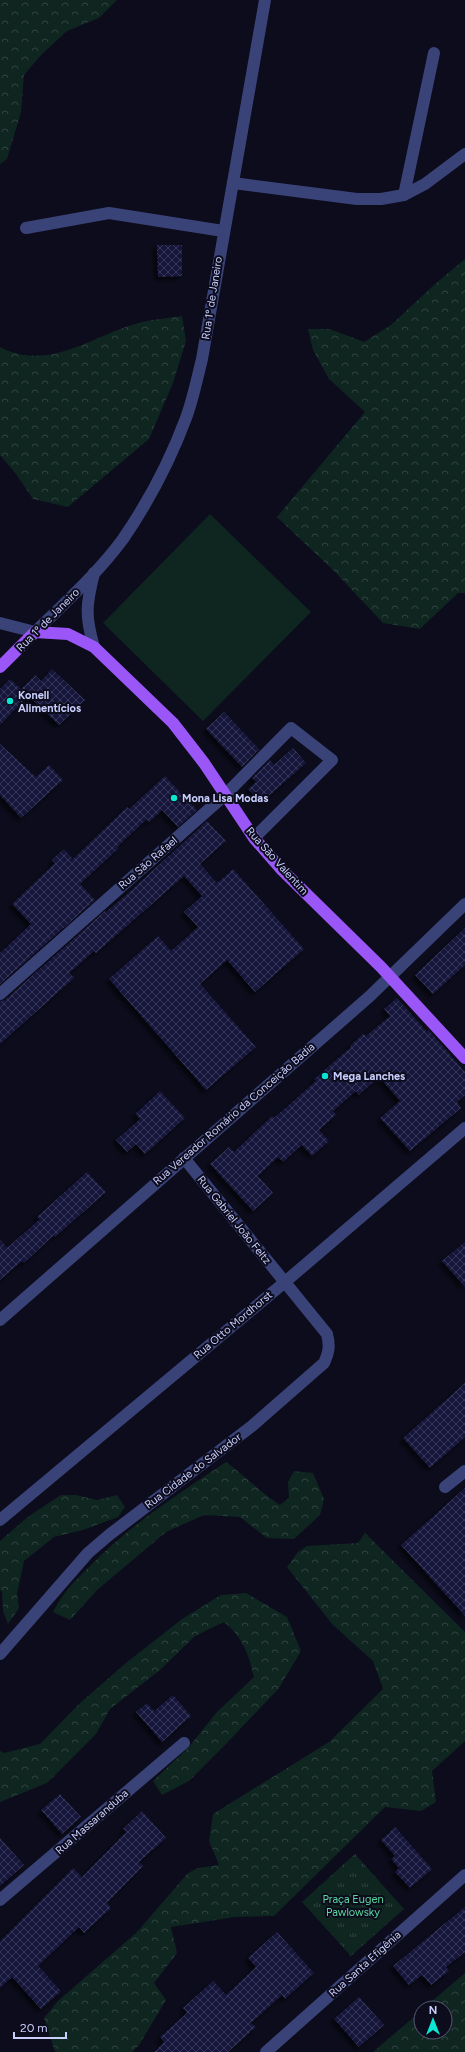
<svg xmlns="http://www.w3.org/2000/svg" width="465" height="2052" viewBox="0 0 465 2052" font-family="Figtree,sans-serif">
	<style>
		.grass { fill: url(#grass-tufts) }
		.forest { fill: url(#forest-crowns) }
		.pitch { fill: #0f2520 }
		.building { fill: url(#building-cross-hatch); filter: url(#shadow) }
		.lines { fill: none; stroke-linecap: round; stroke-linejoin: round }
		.minor { stroke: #394378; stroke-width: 12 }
		.major { stroke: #9b56f7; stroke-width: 12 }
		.poi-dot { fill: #0be6d2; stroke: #0c0c1c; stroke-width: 1.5 }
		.labels { text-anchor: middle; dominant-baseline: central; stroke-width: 4; stroke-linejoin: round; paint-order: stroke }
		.street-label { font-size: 11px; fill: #c9cdfc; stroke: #0c0c1c }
		.poi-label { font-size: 11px; font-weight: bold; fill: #c9cdfc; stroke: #0c0c1c; text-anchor: start }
		.park-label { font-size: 11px; fill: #5ad8a0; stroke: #0c0c1c }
	</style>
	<defs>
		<pattern id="grass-tufts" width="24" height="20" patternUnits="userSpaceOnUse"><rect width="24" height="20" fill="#0f2520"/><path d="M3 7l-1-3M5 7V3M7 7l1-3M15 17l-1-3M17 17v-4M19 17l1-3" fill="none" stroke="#314341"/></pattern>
		<pattern id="forest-crowns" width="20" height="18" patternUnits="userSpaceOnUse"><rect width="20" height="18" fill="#0f2520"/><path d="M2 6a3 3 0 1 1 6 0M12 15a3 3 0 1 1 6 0" fill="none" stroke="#314341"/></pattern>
		<pattern id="building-cross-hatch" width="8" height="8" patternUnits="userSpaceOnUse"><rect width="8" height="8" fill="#19193c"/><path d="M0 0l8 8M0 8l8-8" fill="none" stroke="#393959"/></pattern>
		<filter id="shadow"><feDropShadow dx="-3.5" dy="3.5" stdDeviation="2" flood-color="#0009"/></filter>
	</defs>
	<rect width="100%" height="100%" fill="#0c0c1c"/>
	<polygon class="grass" points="355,1854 404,1909 351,1956 302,1902"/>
	<g class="forest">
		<polygon points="0,0 117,0 99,18 67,31 42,54 24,75 21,112 7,159 0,164"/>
		<polygon points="465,259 465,593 458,593 420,629 383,623 335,572 277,517 365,412 329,379 313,350 308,329 330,329 364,342 391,325 435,284"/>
		<path d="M182,316L186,341L173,383L149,439L68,507L33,499L16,474L0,455V347C50,373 94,334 142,322C155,319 169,318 182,316Z"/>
		<path d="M226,1462C245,1476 260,1492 280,1505L289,1498L288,1482L294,1471L313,1473L324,1499L320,1515L294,1539L267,1538L240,1517L204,1515L166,1532L97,1590L70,1620L53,1612C63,1592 74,1582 90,1566C130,1525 178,1494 226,1462Z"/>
		<polygon points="61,1495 76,1495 97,1500 117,1495 125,1507 118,1517 83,1530 54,1537 24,1561 17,1594 19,1608 8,1624 3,1611 2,1592 0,1590 0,1541 29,1516"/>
		<polygon points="365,1533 465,1632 465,1741 432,1771 436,1802 421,1811 385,1807 274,1916 235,1917 171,1927 177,1953 154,1983 166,2000 139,2045 132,2052 55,2052 44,2018 58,2001 137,1932 188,1873 198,1868 219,1865 209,1841 213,1814 329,1742 383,1689 373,1661 333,1625 287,1567 298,1552 307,1546 358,1543"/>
		<path d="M246,1593L287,1617L301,1651L279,1688L226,1744L189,1781L162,1795L153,1781L188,1748L217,1712L254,1677C249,1655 242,1636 224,1622L195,1636L160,1670L110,1709L96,1734L47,1783L0,1802V1751L4,1753L40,1744L79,1704L126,1663L182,1619L221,1595Z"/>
		<polygon points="465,1973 465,2052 373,2052 421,2011 421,2032 445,2032 445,2008 424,2008"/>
	</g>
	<polygon class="pitch" points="210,514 311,612 203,721 103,623"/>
	<g class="building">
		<polygon points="157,245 182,245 182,276 158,277"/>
		<polygon points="52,669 85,700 59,725 28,696 0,725 0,689 10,679 21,689 35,675 41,681"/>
		<polygon points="224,712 259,749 242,767 206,729"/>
		<polygon points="0,744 36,777 49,765 63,780 21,818 0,795"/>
		<polygon points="293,748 306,763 261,803 248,789 256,782 252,778 270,760 274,765"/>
		<polygon points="165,776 197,810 178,827 162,810 149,822 147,819 117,847 119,848 80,884 95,900 0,984 0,953 31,924 12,904 55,863 52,860 64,849 73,859 127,807 129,809"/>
		<polygon points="207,821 226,841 200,864 217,883 233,869 304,949 255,992 227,960 200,984 256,1047 206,1090 109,979 158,936 171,951 198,927 184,912 202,896 184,876 96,953 94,951 69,973 74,978 0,1044 0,1001 5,1000 105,911 106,912 126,895"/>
		<polygon points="465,928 465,965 433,994 415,975"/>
		<polygon points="397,998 427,1032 429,1030 433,1035 465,1072 465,1095 457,1102 461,1108 410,1151 380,1118 400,1101 379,1077 359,1095 356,1091 333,1111 336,1115 319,1130 329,1141 312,1156 302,1145 283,1162 278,1157 258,1176 273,1193 253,1211 210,1164 229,1147 234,1152 272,1116 274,1118 316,1081 314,1079 351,1047 350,1046 363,1034 366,1036 390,1016 384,1009"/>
		<polygon points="160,1091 185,1118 145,1154 136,1144 127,1152 116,1140 140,1119 135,1114"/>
		<polygon points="87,1172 106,1192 55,1237 54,1235 24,1263 22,1261 0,1280 0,1240 7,1248 40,1219 37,1217"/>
		<polygon points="465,1242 465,1287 442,1261"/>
		<polygon points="465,1383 465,1437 430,1468 403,1438"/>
		<polygon points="465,1488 465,1616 401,1545"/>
		<polygon points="173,1695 191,1716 162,1742 136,1712 147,1703 154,1711"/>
		<polygon points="60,1794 81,1817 62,1834 41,1810"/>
		<polygon points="142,1811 166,1838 139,1862 143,1866 107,1903 111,1908 84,1933 79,1927 38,1966 61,1991 41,2009 12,1977 0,1988 0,1941 73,1868 82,1877 126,1832 123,1829"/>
		<polygon points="395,1827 432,1869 410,1888 395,1872 399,1868 391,1859 395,1856 381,1840"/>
		<polygon points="0,1838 24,1865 0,1886"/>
		<polygon points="465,1907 465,1952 446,1967 449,1971 431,1985 422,1975 409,1985 393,1966"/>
		<polygon points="277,1932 314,1973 285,1999 282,1995 251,2023 256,2027 228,2052 154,2052 164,2042 160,2037 187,2013 183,2008 213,1981 226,1995 256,1967 248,1958"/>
		<polygon points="359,1997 384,2025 359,2047 334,2019"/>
	</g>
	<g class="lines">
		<g class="minor">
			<polyline points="233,183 357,199 381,199 404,195 425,184 465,154"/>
			<polyline points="404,195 434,53"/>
			<polyline points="26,228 109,213 223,231"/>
			<path d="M0,623L35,632C65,603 98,573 123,539C149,501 170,461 186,418C193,399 197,379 202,359L265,0"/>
			<path d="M94,647C85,616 86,605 94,573"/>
			<polyline points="0,994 225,795 291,728 332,760 254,838"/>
			<polyline points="0,1320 370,996 465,904"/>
			<polyline points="445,1487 465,1471"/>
			<polyline points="0,1520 285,1282 465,1128"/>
			<path d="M0,1654L88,1553L109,1535L252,1426L324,1363C329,1352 330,1346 327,1334L184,1158"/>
			<polyline points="0,1900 184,1743"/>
			<polyline points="266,2052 465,1875"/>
		</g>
		<polyline class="major" points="0,667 35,632 68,634 94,647 173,723 204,763 254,838 282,870 381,967 465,1058"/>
	</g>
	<g class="poi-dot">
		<circle cx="10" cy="701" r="4"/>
		<circle cx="174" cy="798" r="4"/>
		<circle cx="325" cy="1076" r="4"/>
	</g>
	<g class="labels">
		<g class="street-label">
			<text transform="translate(212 298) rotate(-81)">Rua 1º de Janeiro</text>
			<text transform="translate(48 620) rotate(-45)">Rua 1º de Janeiro</text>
			<text transform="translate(277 861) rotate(48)">Rua São Valentim</text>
			<text transform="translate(148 863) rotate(-41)">Rua São Rafael</text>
			<text transform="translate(234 1114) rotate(-41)">Rua Vereador Romário da Conceição Badia</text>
			<text transform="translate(234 1220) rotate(51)">Rua Gabriel João Feltz</text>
			<text transform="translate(233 1325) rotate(-40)">Rua Otto Mordhorst</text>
			<text transform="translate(193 1471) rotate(-37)">Rua Cidade do Salvador</text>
			<text transform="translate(92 1822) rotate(-41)">Rua Massaranduba</text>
			<text transform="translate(365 1964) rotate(-42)">Rua Santa Efigênia</text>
		</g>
		<g class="poi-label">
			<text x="18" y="695">Konell<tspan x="18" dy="13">Alimentícios</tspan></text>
			<text x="182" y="798">Mona Lisa Modas</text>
			<text x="333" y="1076">Mega Lanches</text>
		</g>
		<g class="park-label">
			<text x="353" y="1899">Praça Eugen<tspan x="353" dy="13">Pawlowsky</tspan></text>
		</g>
	</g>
	<g transform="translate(433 2020)"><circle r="19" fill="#0c0c1c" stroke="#585976"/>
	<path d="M0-3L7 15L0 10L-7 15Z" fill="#0be6d2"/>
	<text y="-6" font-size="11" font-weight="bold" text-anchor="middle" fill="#c9cdfc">N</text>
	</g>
	<path d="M14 2032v6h52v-6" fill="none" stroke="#c9cdfc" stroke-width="2"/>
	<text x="20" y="2032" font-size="12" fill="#c9cdfc" stroke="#0c0c1c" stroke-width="3" paint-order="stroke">20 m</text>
</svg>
